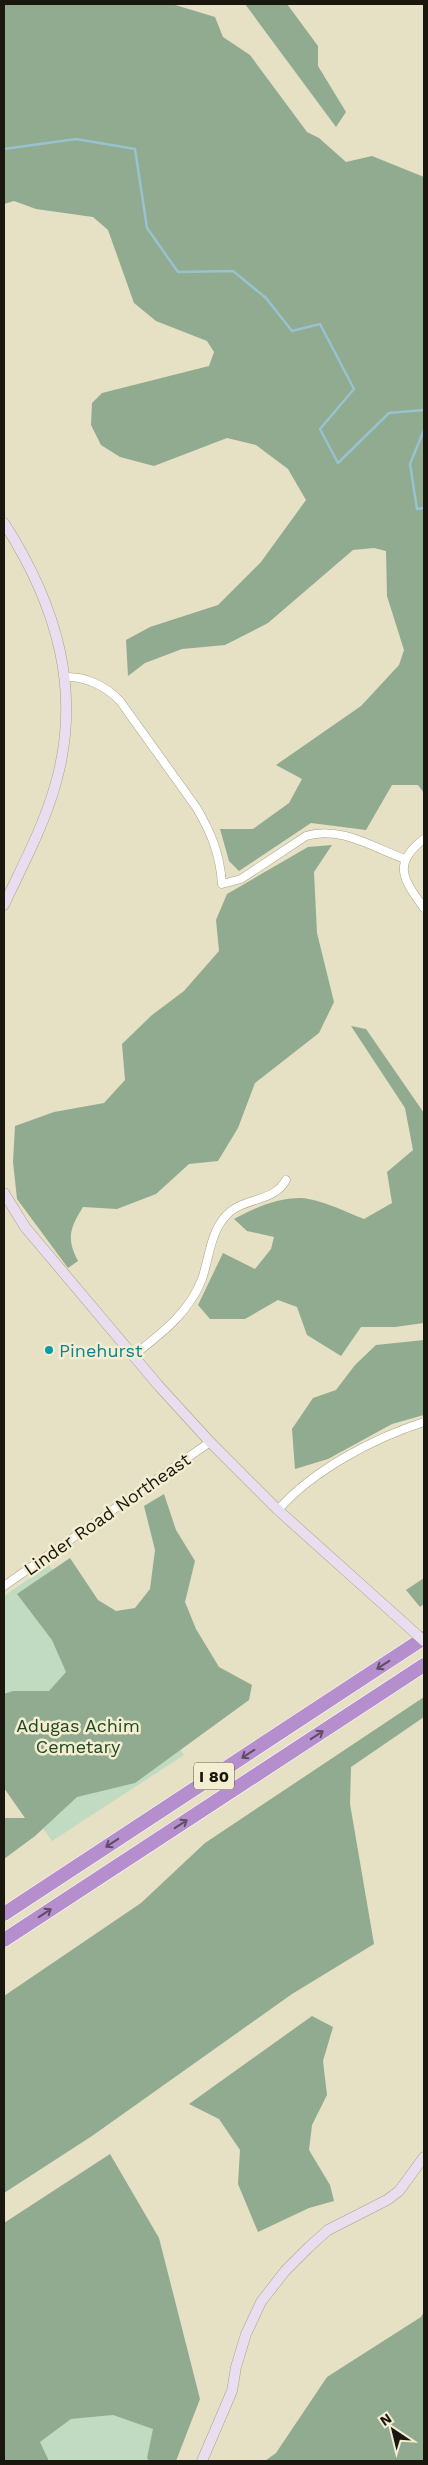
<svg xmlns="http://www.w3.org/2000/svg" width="428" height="2465" viewBox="0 0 428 2465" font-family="'Work Sans',sans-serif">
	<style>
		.green { fill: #c1dac2 }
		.forest { fill: #90ab90 }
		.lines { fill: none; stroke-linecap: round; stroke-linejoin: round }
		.stream { stroke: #98c2cf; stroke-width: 2.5 }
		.street-casing { stroke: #a9a389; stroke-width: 9 }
		.secondary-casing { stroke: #a9a389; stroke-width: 11 }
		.highway-casing { stroke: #fff; stroke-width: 15 }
		.street { stroke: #fff; stroke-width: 8 }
		.secondary { stroke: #e9ddf0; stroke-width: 10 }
		.highway { stroke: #b58ece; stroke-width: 14 }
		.secondary-bridge-casing { stroke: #a9a389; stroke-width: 11; stroke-linecap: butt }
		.secondary-bridge { stroke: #e9ddf0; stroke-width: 10 }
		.oneway { stroke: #604d64 }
		.culture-dot { fill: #0f9aa8; stroke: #f3edd1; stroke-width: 2 }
		.labels { text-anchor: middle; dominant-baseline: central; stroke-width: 5; stroke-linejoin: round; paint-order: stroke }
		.shield { fill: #f3edd1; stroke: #5b5848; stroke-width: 1 }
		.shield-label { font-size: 16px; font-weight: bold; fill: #1a180e }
		.culture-label { font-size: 18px; fill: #0d838f; stroke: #f3edd1; text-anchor: start }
		.street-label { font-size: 18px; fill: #1a180e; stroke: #f3edd1 }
		.park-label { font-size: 18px; fill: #1f4823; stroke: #f3edd1 }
	</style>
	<rect width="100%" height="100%" fill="#e6e0c4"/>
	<g class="green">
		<polygon points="49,1565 184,1755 52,1841 4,1772 4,1596"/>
		<polygon points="113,2415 154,2428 147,2458 149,2461 49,2461 40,2442 71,2419"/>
	</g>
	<g class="forest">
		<polygon points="4,4 172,4 215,17 223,37 250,55 307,132 319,138 346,162 372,156 424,177 424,793 418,785 392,785 366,830 311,823 239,871 229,861 220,829 253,829 289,803 302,779 276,765 361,706 399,665 404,650 387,596 386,551 374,548 353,550 268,623 225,645 182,649 145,663 128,676 126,640 150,627 218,605 261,562 306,500 288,469 256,445 227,438 154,466 120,457 101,445 91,425 92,403 102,393 209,366 214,352 207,341 156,321 134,303 108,230 93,217 36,209 14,201 4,204"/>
		<polygon points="245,4 287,4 318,46 318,66 346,112 336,127"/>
		<path d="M332,845L314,872L317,933L334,1002L319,1033L255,1083L238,1128L218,1161L189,1164L156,1194L117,1209L83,1207C70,1228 66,1238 78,1261L68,1268L17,1199L13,1162L15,1126L54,1112L104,1103L125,1080L122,1044L152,1015L184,991L219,951L216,920L227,894L308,847Z"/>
		<path d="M351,1026L366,1029L424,1113V1323L395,1327H361L341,1356L307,1335L297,1307L278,1300L245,1319H210L198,1305L223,1253L255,1269L271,1249L274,1237L247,1231L234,1219C254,1208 277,1198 301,1198C320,1199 346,1212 364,1219L392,1203L387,1172L413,1150L405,1108Z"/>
		<polygon points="424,1340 424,1415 392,1424 328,1459 295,1469 292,1429 313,1398 336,1390 355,1365 376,1345"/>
		<polygon points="164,1494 176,1530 195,1561 185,1602 196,1629 219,1667 252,1685 249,1700 135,1783 77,1797 35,1836 4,1859 4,1818 25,1818 4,1788 4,1694 13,1691 49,1691 66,1672 52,1640 17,1594 70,1558 98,1600 116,1611 135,1608 150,1589 155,1550 144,1506"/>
		<polygon points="424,1578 424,1604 420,1607 406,1590"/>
		<polygon points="424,1697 424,1717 351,1767 350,1804 374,1944 292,1994 92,2136 4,2193 4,1996 141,1903 205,1843"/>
		<polygon points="312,2016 333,2027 323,2061 327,2095 312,2125 309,2150 330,2185 334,2201 309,2208 258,2232 238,2184 240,2150 219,2119 189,2104"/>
		<polygon points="110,2154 159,2238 200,2399 176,2461 149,2461 147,2458 153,2429 113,2415 71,2419 40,2442 49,2461 4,2461 4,2223"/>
		<polygon points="424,2312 424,2461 265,2461 276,2453 327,2377 421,2317"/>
	</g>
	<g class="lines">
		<g class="stream">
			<polyline points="4,149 76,139 135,149 147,228 178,272 233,271 266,298 292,331 320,324 354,389 320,429 338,463 389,413 424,410"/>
			<polyline points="424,430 410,464 417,509 424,508"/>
		</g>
		<g class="street-casing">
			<g id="street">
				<path d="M65,677C85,676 106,686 120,701L196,807C211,832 220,854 222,884L241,879L306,836C339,825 374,848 405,859"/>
				<path d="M424,839C391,864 404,880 424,908"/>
				<path d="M134,1355C162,1333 189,1313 202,1279C209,1259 210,1235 224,1218C241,1196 273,1204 286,1180"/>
				<path d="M278,1510C313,1470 374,1438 424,1422"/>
				<polyline points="4,1586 210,1442"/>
			</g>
		</g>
		<g class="secondary-casing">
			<g id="secondary">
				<path d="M4,523C56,604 83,691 55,786C43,828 22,866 4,905"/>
				<polyline points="4,1193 25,1227 158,1385 210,1442 278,1510 394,1614"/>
				<polyline points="202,2461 232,2391 236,2367 246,2334 261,2302 285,2271 309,2247 328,2230 387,2200 399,2191 424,2157"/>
			</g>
		</g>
		<g class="highway-casing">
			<g id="highway">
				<polyline points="4,1914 424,1638"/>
				<polyline points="4,1940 424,1665"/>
			</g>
		</g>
		<use href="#street" class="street"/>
		<use href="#secondary" class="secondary"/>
		<use href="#highway" class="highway"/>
		<g class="secondary-bridge-casing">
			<polyline id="secondary-bridge" points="394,1614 424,1641"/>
		</g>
		<use href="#secondary-bridge" class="secondary-bridge"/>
	</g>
	<defs><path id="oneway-shaft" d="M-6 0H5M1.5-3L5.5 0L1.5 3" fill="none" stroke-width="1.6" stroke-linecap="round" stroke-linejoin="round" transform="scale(1.25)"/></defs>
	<g class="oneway">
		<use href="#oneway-shaft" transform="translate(383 1665) rotate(147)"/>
		<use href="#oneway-shaft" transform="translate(317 1735) rotate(-33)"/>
		<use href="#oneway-shaft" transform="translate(248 1754) rotate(147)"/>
		<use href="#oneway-shaft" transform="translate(181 1824) rotate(-33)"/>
		<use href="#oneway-shaft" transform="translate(112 1843) rotate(147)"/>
		<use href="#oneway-shaft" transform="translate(45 1913) rotate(-33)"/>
	</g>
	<circle class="culture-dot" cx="49" cy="1350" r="5"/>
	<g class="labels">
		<rect class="shield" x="194" y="1762.5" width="40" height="27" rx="4"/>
		<g class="shield-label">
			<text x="214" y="1776">I 80</text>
		</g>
		<g class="culture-label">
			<text x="59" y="1350">Pinehurst</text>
		</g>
		<g class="street-label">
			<text transform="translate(107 1514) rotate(-35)">Linder Road Northeast</text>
		</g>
		<g class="park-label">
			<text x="78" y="1725">Adugas Achim<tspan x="78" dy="21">Cemetary</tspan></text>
		</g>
	</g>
	<rect width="428" height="2465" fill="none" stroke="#1a180e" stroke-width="10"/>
	<g transform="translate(393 2430) rotate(325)" stroke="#f3edd1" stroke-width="4" paint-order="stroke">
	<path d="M0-4L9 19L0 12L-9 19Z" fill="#1a180e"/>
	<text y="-8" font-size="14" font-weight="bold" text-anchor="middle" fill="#1a180e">N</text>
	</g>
</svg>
